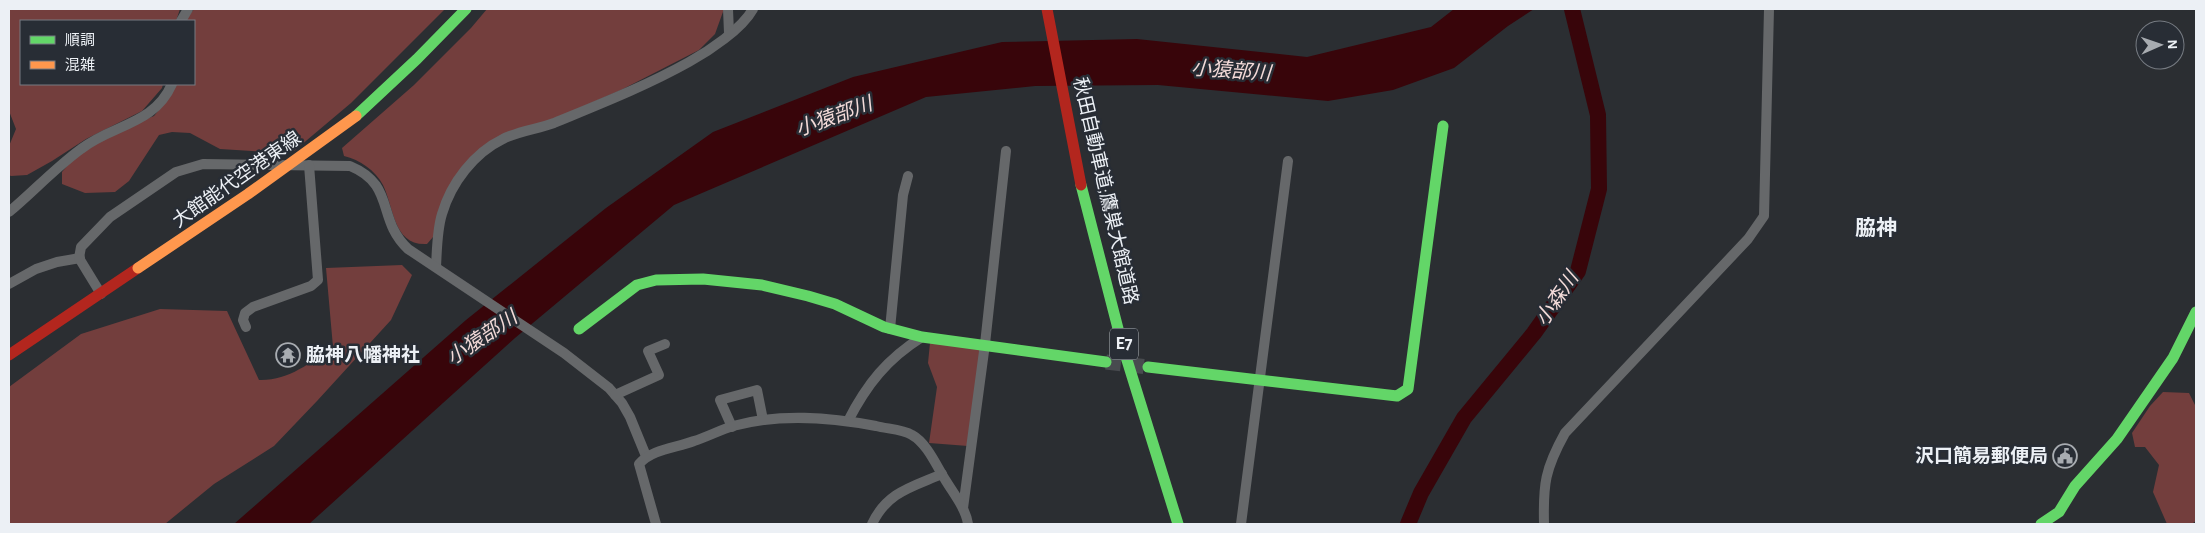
<svg xmlns="http://www.w3.org/2000/svg" width="2205" height="533" viewBox="0 0 2205 533" font-family="'Alegreya Sans','Noto Sans JP',sans-serif">
	<style>
		.green { fill: #733e3d }
		.water { fill: #38050a }
		.lines { fill: none; stroke-linecap: round; stroke-linejoin: round }
		.river { stroke: #38050a; stroke-width: 16 }
		.secondary-tunnel { stroke: #484b4f; stroke-width: 15; stroke-dasharray: 15 8; stroke-linecap: butt }
		.street { stroke: #66686a; stroke-width: 10 }
		.fast { stroke: #63d668; stroke-width: 11 }
		.jam { stroke: #b3261e; stroke-width: 11 }
		.slow-bridge { stroke: #ff974d; stroke-width: 11 }
		.labels { text-anchor: middle; dominant-baseline: central; stroke-width: 5; stroke-linejoin: round; paint-order: stroke }
		.shield { fill: #282d35; stroke: #b1b6bb; stroke-width: 1 }
		.shield-label { font-size: 18px; font-weight: bold; fill: #ecf0f5 }
		.street-label { font-size: 19px; fill: #ecf0f5; stroke: #282d35 }
		.poi-label { font-size: 19px; font-weight: bold; fill: #ecf0f5; stroke: #282d35; text-anchor: start }
		.water-label { font-size: 20px; font-style: italic; fill: #f4dbd9; stroke: #282d35 }
		.quarter-label { font-size: 21px; font-weight: bold; fill: #ecf0f5; stroke: #282d35 }
	</style>
	<rect width="100%" height="100%" fill="#2b2e32"/>
	<g class="green">
		<polygon points="9,9 180,9 176,21 21,21 21,84 163,84 162,88 142,111 86,139 52,161 27,175 11,176 9,175 9,146 16,129 9,111"/>
		<polygon points="194,9 445,9 351,103 294,151 284,153 220,149 190,133 172,132 159,135 129,181 115,192 85,193 62,184 62,172 74,158 119,130 154,116 171,95 175,84 194,84 194,21 185,21"/>
		<path d="M487,9H724L715,34L699,50L621,90L474,154L433,237L427,244C393,246 394,207 383,185C375,170 360,160 344,156L342,148L414,85L471,28Z"/>
		<path d="M402,265L412,275L391,320L317,401L274,446L214,484L165,524H9V387L81,334L160,309L227,311L259,380C288,381 310,363 333,347L326,268Z"/>
		<polygon points="930,343 981,348 968,446 929,443 937,387 928,363"/>
		<polygon points="2163,392 2189,393 2196,407 2196,521 2193,523 2167,524 2153,492 2159,465 2145,447 2135,447 2132,433 2150,406"/>
	</g>
	<polygon class="water" points="1454,9 1534,9 1508,26 1454,68 1393,90 1328,101 1158,85 1035,86 926,97 674,205 515,338 309,524 234,524 466,320 606,208 713,132 853,77 1002,42 1137,39 1307,57 1431,27"/>
	<g class="lines">
		<polyline class="river" points="1408,524 1421,493 1464,418 1534,333 1578,271 1599,189 1598,115 1572,9"/>
		<polyline class="secondary-tunnel" points="1106,362 1148,367"/>
		<g class="street">
			<polyline points="728,9 729,33"/>
			<polyline points="181,21 188,9"/>
			<path d="M9,212C33,192 55,168 81,149C113,124 154,125 172,84"/>
			<path d="M436,267C437,249 437,230 442,214C451,183 474,153 503,139C518,131 538,129 554,123C600,104 646,86 689,62C709,51 742,29 753,9"/>
			<polyline points="9,284 36,269 57,262 80,258"/>
			<path d="M101,294L79,258L81,247L110,217L176,172L203,164L350,166C396,185 376,219 408,249L564,353L609,388L622,403L630,417L646,456"/>
			<polyline points="246,327 243,320 245,313 253,307 311,286 318,280 309,165"/>
			<polyline points="890,329 903,195 908,176"/>
			<polyline points="615,395 659,375 648,351 665,344"/>
			<path d="M848,421C867,384 887,359 922,337"/>
			<polyline points="732,427 720,400 757,390 763,420"/>
			<polyline points="963,508 985,344 1006,151"/>
			<path d="M656,524L639,464C652,449 676,448 694,441C707,437 720,430 733,426C780,413 829,417 876,426C887,429 902,429 912,435C927,443 937,467 946,481C954,494 966,509 968,524"/>
			<path d="M872,524C887,492 912,487 942,474"/>
			<polyline points="1241,524 1288,161"/>
			<path d="M1544,524C1543,484 1545,469 1565,433L1748,239L1764,216L1769,9"/>
		</g>
		<g class="fast">
			<polyline points="356,116 417,59 466,9"/>
			<polyline points="1081,185 1122,344 1178,524"/>
			<polyline points="579,329 637,285 656,280 703,279 762,285 808,296 835,304 884,327 922,337 1106,362"/>
			<polyline points="1148,367 1397,396 1408,389 1443,126"/>
			<polyline points="2041,524 2059,512 2075,486 2117,439 2173,358 2196,312"/>
		</g>
		<g class="jam">
			<polyline points="1047,9 1081,185"/>
			<polyline points="9,355 138,268"/>
		</g>
		<polyline class="slow-bridge" points="138,268 248,194 356,116"/>
	</g>
	<defs>
		<g id="temple-ring" transform="scale(1.25)"><circle r="9.5" fill="#282d35" stroke="#a8acb1" stroke-width="1.5"/><path d="M0-6L5-2H3V0L6.5 2.5H4V6H1.5V3h-3V6H-4V2.5H-6.5L-3 0V-2H-5Z" fill="#a8acb1"/></g>
		<g id="civic-ring" transform="scale(1.25)"><circle r="9.5" fill="#282d35" stroke="#a8acb1" stroke-width="1.5"/><path d="M-.6-6.5H3V-4.5H.6V-3L4-1V1h2V6H-6V1h2V-1L-.6-3ZM-1.2 2.5V6h2.4V2.5Z" fill="#a8acb1"/></g>
	</defs>
	<g fill-rule="evenodd">
		<use href="#temple-ring" x="288" y="355"/>
		<use href="#civic-ring" x="2065" y="456"/>
	</g>
	<g class="labels">
		<rect class="shield" x="1110" y="328.5" width="28" height="31" rx="4"/>
		<g class="shield-label">
			<text x="1124" y="344">E7</text>
		</g>
		<g class="street-label">
			<text transform="translate(237 180) rotate(-35)">大館能代空港東線</text>
			<text transform="translate(1105 191) rotate(77)">秋田自動車道;鷹巣大館道路</text>
		</g>
		<g class="poi-label">
			<text x="306" y="355">脇神八幡神社</text>
			<text x="2048" y="456" text-anchor="end">沢口簡易郵便局</text>
		</g>
		<g class="water-label">
			<text transform="translate(1231 71) rotate(4)">小猿部川</text>
			<text transform="translate(834 117) rotate(-20)">小猿部川</text>
			<text transform="translate(1557 299) rotate(-56)">小森川</text>
			<text transform="translate(482 338) rotate(-34)">小猿部川</text>
		</g>
		<g class="quarter-label">
			<text x="1876" y="228">脇神</text>
		</g>
	</g>
	<rect width="2205" height="533" fill="none" stroke="#ecf0f5" stroke-width="20"/>
	<rect x="20" y="20" width="175" height="65" fill="#282d35" stroke="#767b82"/>
	<rect x="30" y="36" width="25" height="8" fill="#63d668" stroke="#767b82"/>
	<text x="65" y="45" font-size="15" fill="#ecf0f5">順調</text>
	<rect x="30" y="61" width="25" height="8" fill="#ff974d" stroke="#767b82"/>
	<text x="65" y="70" font-size="15" fill="#ecf0f5">混雑</text>
	<g transform="translate(2160 45) rotate(88)"><circle r="24" fill="#282d35" stroke="#767b82"/>
	<path d="M0-4L9 19L0 12L-9 19Z" fill="#a8acb1"/>
	<text y="-8" font-size="14" font-weight="bold" text-anchor="middle" fill="#ecf0f5">N</text>
	</g>
</svg>
